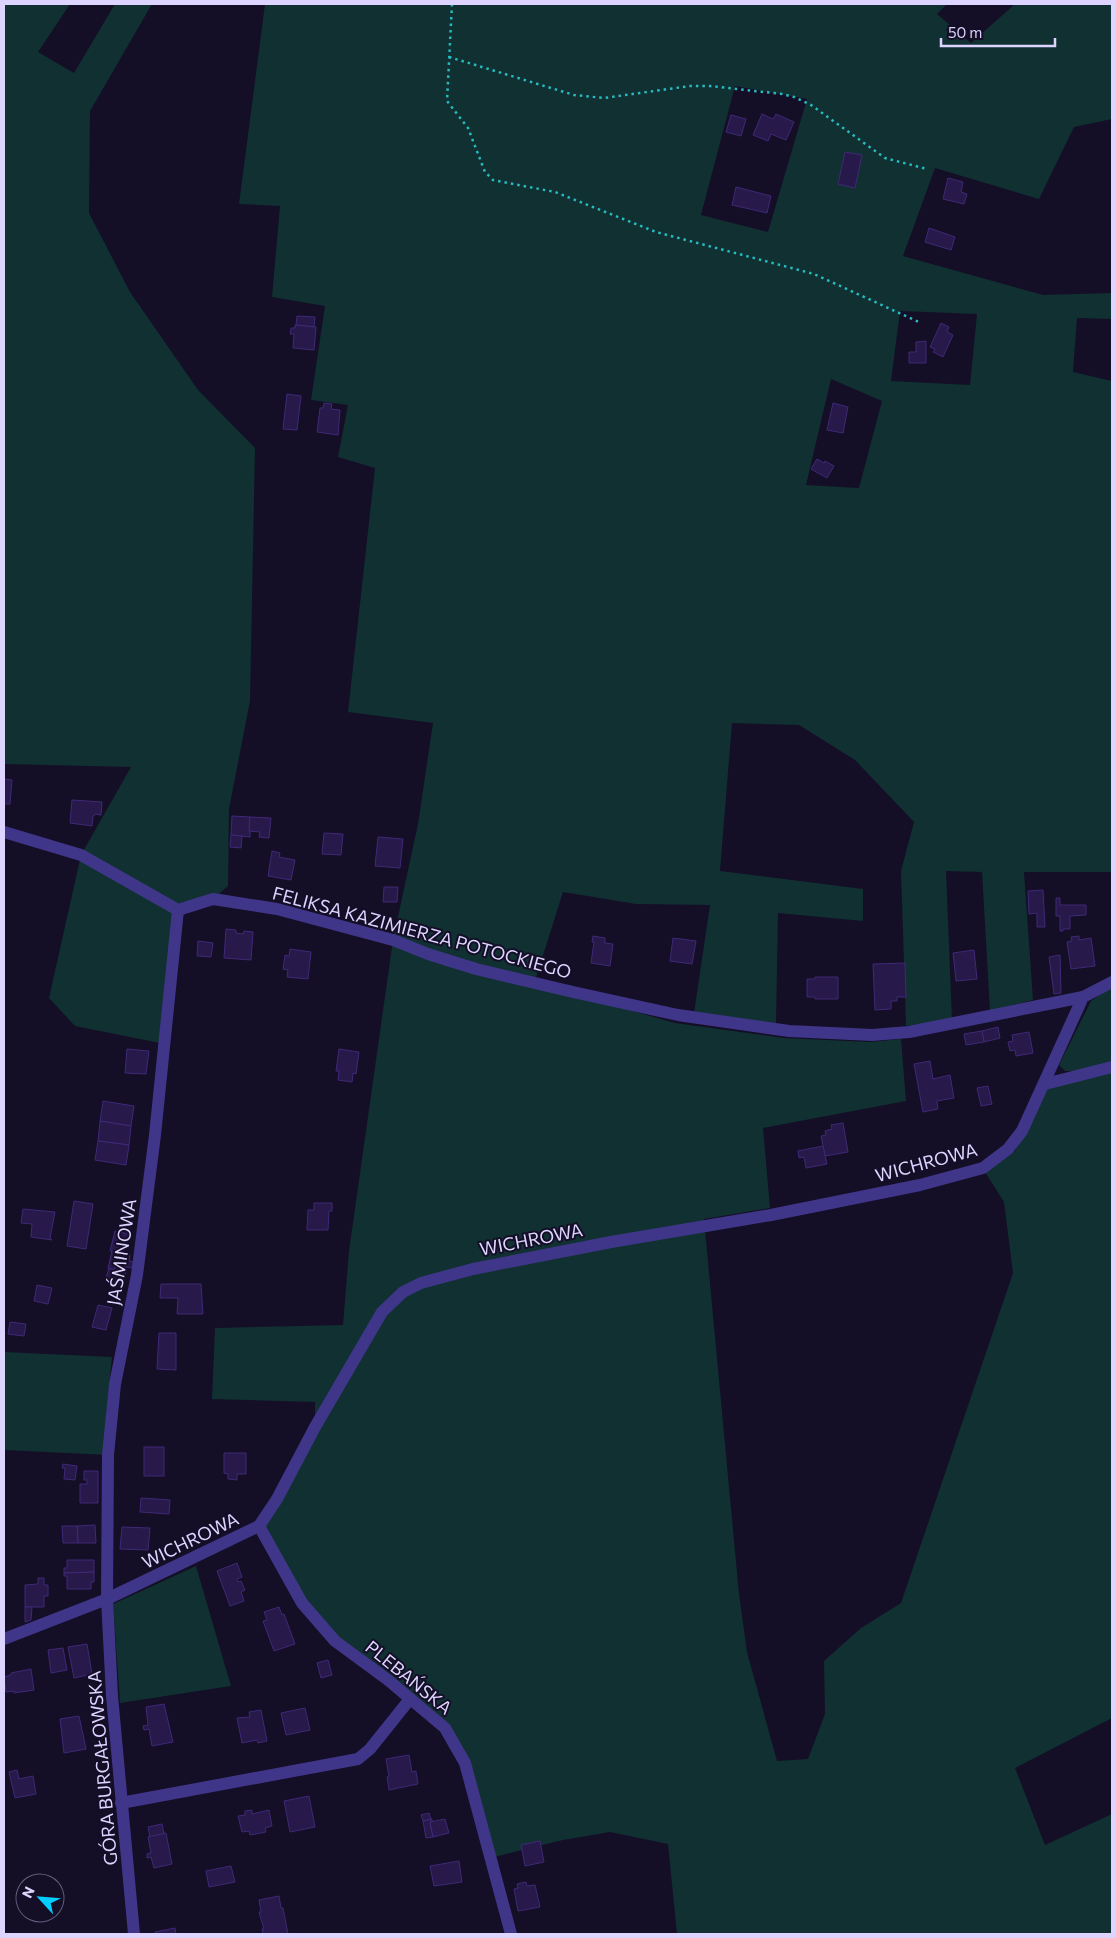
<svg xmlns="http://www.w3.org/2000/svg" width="1116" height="1938" viewBox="0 0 1116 1938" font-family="Commissioner,sans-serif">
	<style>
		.green { fill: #103032; fill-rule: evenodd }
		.building { fill: #271949; stroke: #3f2977 }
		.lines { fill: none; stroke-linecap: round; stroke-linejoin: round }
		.path { stroke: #27bbc0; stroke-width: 2.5; stroke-dasharray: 2.5 4; stroke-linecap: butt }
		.minor { stroke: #403689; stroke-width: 12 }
		.labels { text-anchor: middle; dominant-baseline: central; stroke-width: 4; stroke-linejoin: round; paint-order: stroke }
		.street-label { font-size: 18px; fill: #ddd4ff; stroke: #140e27 }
	</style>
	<rect width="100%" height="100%" fill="#140e27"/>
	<g class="green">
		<polygon points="4,4 70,4 38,52 74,73 115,4 152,4 90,111 89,213 130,292 198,390 255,448 250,701 229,809 228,886 213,899 178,910 160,1043 75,1026 49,998 81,855 131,767 4,764"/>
		<path d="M265,4H947L937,14L971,43L1015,4H1112V119L1074,127L1039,199L935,168L903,256L1043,295L1112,293V319L1077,318L1073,372L1112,381V872H1024L1033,1000L990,1011L982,872L946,871L952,1020L906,1026L901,871L914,822L855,760L799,725L732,723L720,871L863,889V921L778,913L776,1024L694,1013L710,905L636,904L563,892L533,987L618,1007L675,1023L784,1038L870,1042L901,1039L906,1101L763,1128L770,1208L704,1219L739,1594L747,1652L777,1761L808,1759L825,1714L824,1661L861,1628L901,1603L1013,1273L1004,1202L985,1172L1015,1151L1037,1111L1045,1084L1112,1071V1718L1015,1768L1045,1845L1112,1814V1934H677L668,1844L610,1832L563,1840L490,1858L465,1763L445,1728L335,1641L302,1603L259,1526L315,1427V1402L212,1399L215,1328L343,1325L349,1251L393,940L418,824L433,723L348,712L375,468L338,457L348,405L311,400L325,306L272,297L280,206L239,204ZM735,86L807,99L768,232L701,215ZM900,311L977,314L970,385L891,381ZM831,379L882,401L859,488L806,485Z"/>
		<polygon points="1112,986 1112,1062 1074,1071 1065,1071 1059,1065 1091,1001"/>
		<polygon points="4,1352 112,1357 106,1416 108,1455 4,1450"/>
		<polygon points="196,1566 231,1686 120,1703 113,1604"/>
	</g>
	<g class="building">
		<polygon points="762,114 773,119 776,114 794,122 786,140 771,134 768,141 753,135"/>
		<polygon points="731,115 746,119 741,136 726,132"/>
		<polygon points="845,152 862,155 855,188 838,184"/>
		<polygon points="948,178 963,182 961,192 967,194 964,204 943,199"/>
		<polygon points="736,187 771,196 767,213 732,205"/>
		<polygon points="929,228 955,237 951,250 925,242"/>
		<polygon points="297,316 315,317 314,327 296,325"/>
		<polygon points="941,323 949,327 947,332 953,335 943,357 933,352 935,349 930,347"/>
		<polygon points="295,325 316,327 314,350 293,348 294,334 290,334 291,328 295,328"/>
		<polygon points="926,341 926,363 909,363 909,352 916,352 916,342"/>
		<polygon points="287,394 301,396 297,430 283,429"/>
		<polygon points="324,403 332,404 331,409 340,410 338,435 317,432 320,408 323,408"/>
		<polygon points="833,403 848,407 843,433 827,430"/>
		<polygon points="817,459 824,463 825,461 834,466 827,478 811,469"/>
		<polygon points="4,779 12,780 10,804 4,804"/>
		<polygon points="72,800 102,802 101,815 95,814 94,816 93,816 92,826 70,823"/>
		<polygon points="232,816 250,817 250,837 231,835"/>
		<polygon points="250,817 271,818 269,838 259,837 260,832 249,831"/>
		<polygon points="324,833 343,834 341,855 322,854"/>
		<polygon points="231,835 242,836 241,848 230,847"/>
		<polygon points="378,837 403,839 400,868 375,866"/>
		<polygon points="272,851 280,853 279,857 295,860 291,880 268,876"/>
		<polygon points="384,887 398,887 397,902 383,902"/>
		<polygon points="1043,890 1045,927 1037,927 1037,913 1029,914 1028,891"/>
		<polygon points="1056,898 1060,898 1060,905 1086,905 1086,915 1070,916 1070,929 1063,929 1063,931 1060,931 1060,916 1056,916"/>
		<polygon points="226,929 236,930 236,933 243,934 244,931 253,932 251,960 224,958"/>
		<polygon points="593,936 605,938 605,943 613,944 610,966 591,963 594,942 592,942"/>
		<polygon points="1079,936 1079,940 1091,938 1095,966 1071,969 1067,942 1072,941 1071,937"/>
		<polygon points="673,938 696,941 692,964 670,961"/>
		<polygon points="198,941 213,943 211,957 197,956"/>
		<polygon points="290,949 311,952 308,979 287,977 288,970 283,969 285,955 289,956"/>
		<polygon points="974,950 977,979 956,981 953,953"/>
		<polygon points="1060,955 1061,993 1054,994 1049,957"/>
		<polygon points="905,963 906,997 897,997 897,1001 891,1001 891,1009 875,1010 873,964"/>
		<polygon points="815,977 838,977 838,999 815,999 815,997 807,997 807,979 815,979"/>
		<polygon points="998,1027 1000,1038 984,1042 982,1031"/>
		<polygon points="982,1031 984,1042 966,1045 964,1034"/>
		<polygon points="1029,1032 1033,1053 1016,1056 1015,1050 1010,1051 1008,1042 1013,1041 1012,1035"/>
		<polygon points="127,1049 149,1051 146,1074 125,1073"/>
		<polygon points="339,1049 359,1052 356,1074 353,1073 352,1082 338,1080 339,1071 336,1071"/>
		<polygon points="930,1061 933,1079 950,1075 954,1098 937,1101 938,1109 923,1112 914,1064"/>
		<polygon points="988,1086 992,1104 981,1106 977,1088"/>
		<polygon points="103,1101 134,1106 131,1126 100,1121"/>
		<polygon points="100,1121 131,1126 129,1145 98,1141"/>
		<polygon points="843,1123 848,1152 825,1156 821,1136 826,1135 825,1131 832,1129 831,1125"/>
		<polygon points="98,1141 129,1145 126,1165 95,1160"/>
		<polygon points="823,1146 827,1164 806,1168 804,1157 799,1158 798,1151"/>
		<polygon points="74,1201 93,1204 86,1249 67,1246"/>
		<polygon points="314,1203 332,1203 332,1211 329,1211 328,1230 307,1230 308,1210 314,1210"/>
		<polygon points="23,1209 55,1212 50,1238 52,1240 31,1237 32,1224 21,1223"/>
		<polygon points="115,1231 129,1234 125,1250 123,1250 122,1253 130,1255 129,1261 134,1262 132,1268 116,1264 114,1270 108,1268 112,1251 110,1251"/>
		<polygon points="116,1264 127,1267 123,1285 105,1281 109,1268 114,1270"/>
		<polygon points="161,1284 201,1284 203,1314 177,1314 178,1298 160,1298"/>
		<polygon points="37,1285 52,1288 48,1304 34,1301"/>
		<polygon points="98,1305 112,1308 106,1330 92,1327"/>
		<polygon points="10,1322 26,1324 24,1336 8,1334"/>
		<polygon points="159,1333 176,1333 176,1370 157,1369"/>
		<rect x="144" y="1447" width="20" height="29"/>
		<polygon points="224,1453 246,1453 246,1474 237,1474 237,1480 228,1479 228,1474 224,1473"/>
		<polygon points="63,1464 77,1466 75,1480 64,1479 65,1468 62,1468"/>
		<polygon points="84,1471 98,1471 98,1503 80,1503 80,1484 87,1484 87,1480 84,1480"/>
		<polygon points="141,1498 170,1500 169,1514 140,1512"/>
		<polygon points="95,1525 96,1543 78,1543 77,1526"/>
		<polygon points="62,1526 77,1526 78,1543 63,1543"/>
		<polygon points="122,1527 150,1528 148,1550 120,1549"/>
		<polygon points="67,1560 94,1560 94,1572 64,1573 64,1568 67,1568"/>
		<polygon points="237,1563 242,1577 237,1579 238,1582 241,1581 245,1590 241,1592 244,1601 230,1606 217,1571"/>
		<polygon points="94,1572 94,1582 91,1582 91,1589 67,1589 67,1576 64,1576 64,1573"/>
		<polygon points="38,1578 44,1578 44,1585 48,1585 48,1596 44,1596 44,1607 25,1607 25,1585 38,1584"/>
		<polygon points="25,1607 32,1607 31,1620 25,1622"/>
		<polygon points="279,1607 282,1615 284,1614 295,1644 274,1651 263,1621 267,1620 264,1612"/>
		<polygon points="87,1644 92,1674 74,1678 68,1647"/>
		<polygon points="63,1648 67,1670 51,1673 48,1650"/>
		<polygon points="328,1660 332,1675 321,1678 317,1663"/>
		<polygon points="31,1669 34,1690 14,1693 14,1691 6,1692 4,1677 11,1675 11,1673"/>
		<polygon points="164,1704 173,1742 152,1746 149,1729 144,1730 143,1726 148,1725 146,1707"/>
		<polygon points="305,1708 310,1730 286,1735 281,1713"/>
		<polygon points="261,1710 267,1741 258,1743 257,1740 242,1743 237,1718 250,1717 249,1712"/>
		<polygon points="79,1716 86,1749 64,1753 60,1719"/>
		<polygon points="409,1755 412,1772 416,1771 418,1784 389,1790 387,1777 389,1776 386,1759"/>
		<polygon points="17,1770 19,1779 33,1776 36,1794 15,1798 9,1772"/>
		<polygon points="309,1796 315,1827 290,1832 284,1801"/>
		<polygon points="252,1810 252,1814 269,1810 272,1826 265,1828 266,1832 250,1835 249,1831 242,1832 238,1816 245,1815 245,1811"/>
		<polygon points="429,1813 431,1819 423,1821 421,1815"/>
		<polygon points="432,1819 432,1822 430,1822 433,1837 426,1838 423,1821"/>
		<polygon points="445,1819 449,1833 433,1837 430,1822"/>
		<polygon points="162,1824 164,1834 150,1837 148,1827"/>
		<polygon points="166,1833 172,1864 154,1868 151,1857 147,1858 147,1854 151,1853 148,1837"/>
		<polygon points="540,1841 544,1862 525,1866 521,1845"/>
		<polygon points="459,1861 462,1882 434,1886 430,1866"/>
		<polygon points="231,1866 235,1882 209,1887 206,1871"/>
		<polygon points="526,1882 527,1886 535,1885 540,1907 518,1911 514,1889 518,1888 517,1884"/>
		<polygon points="279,1896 281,1908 283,1908 288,1934 263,1934 262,1929 264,1929 259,1912 261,1912 259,1900"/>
		<polygon points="175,1928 176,1934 156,1934 155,1932"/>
	</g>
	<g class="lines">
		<g class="path">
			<polyline points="452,4 447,101 468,128 485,172 493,180 555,192 656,232 814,274 921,323"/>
			<polyline points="449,57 574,95 604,98 690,86 710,86 782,94 794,97 811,105 885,158 927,169"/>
		</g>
		<g class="minor">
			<polyline points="4,832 81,855 178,910 213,899 277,909 393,940 428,954 476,969 573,992 678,1015 789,1031 872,1035 909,1032 1083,997"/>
			<polyline points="1045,1084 1112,1067"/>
			<polyline points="259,1526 302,1603 335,1641 388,1680 445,1728 465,1763 511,1934"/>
			<polyline points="4,1639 107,1599 259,1526 277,1499 315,1427 382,1312 403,1292 421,1283 473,1269 611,1242 771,1215 920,1185 983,1168 1008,1149 1022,1131 1083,997 1112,982"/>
			<polyline points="121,1803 358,1759 370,1749 410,1699"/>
			<polyline points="134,1934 112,1696 107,1599 108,1455 115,1384 137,1275 155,1135 178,910"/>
		</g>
	</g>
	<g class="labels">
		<g class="street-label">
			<text transform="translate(422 932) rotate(15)">FELIKSA KAZIMIERZA POTOCKIEGO</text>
			<text transform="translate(926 1162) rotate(-15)">WICHROWA</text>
			<text transform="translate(531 1239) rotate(-11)">WICHROWA</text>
			<text transform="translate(121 1252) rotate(-81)">JAŚMINOWA</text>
			<text transform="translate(190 1540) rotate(-26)">WICHROWA</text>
			<text transform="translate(409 1677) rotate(39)">PLEBAŃSKA</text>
			<text transform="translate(102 1768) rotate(-95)">GÓRA BURGAŁOWSKA</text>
		</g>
	</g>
	<rect width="1116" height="1938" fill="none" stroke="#ddd4ff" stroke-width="10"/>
	<g transform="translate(40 1898) rotate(296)"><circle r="24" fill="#140e27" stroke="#645d7d"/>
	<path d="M0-4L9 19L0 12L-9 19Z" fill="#00ceff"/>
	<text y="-8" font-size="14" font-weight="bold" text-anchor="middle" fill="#ddd4ff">N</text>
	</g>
	<path d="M941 38v8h114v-8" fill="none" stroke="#ddd4ff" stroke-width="2.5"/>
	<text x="948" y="38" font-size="15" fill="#ddd4ff" stroke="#140e27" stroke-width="4" paint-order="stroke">50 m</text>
</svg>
